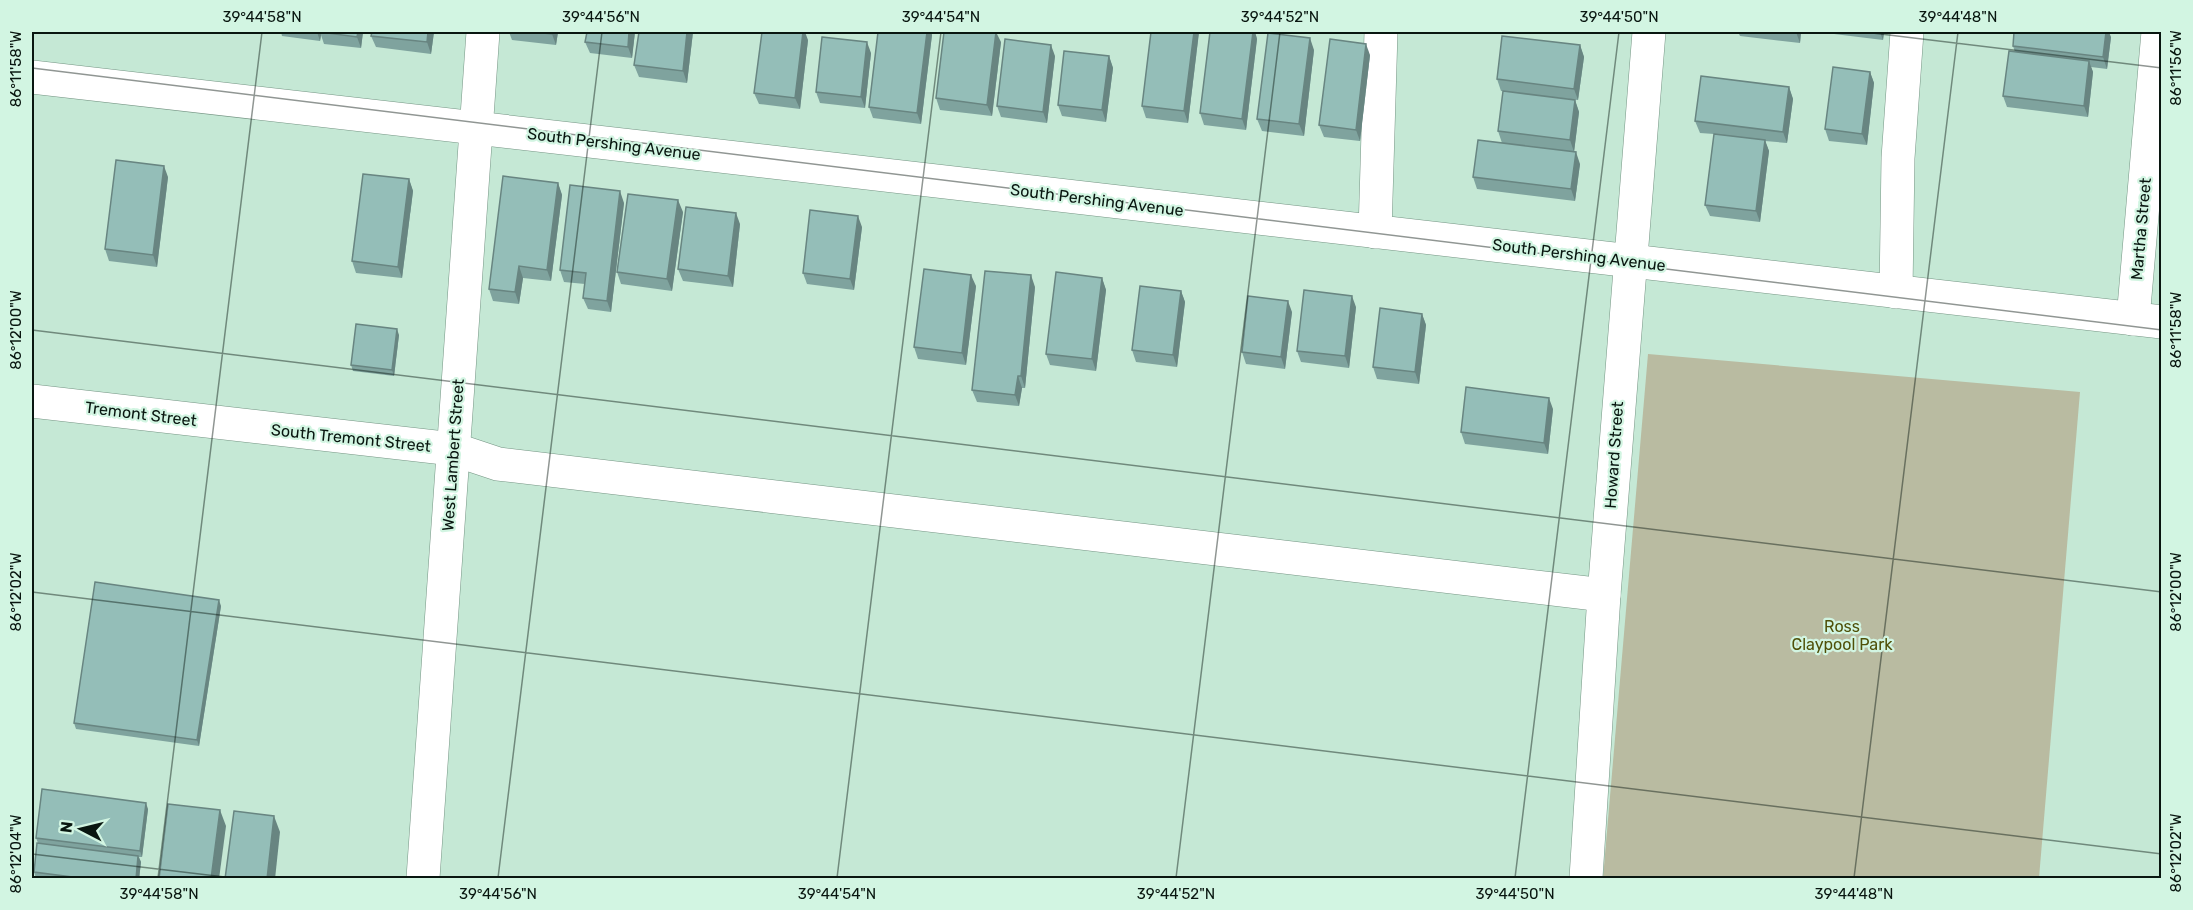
<svg xmlns="http://www.w3.org/2000/svg" width="2193" height="910" viewBox="0 0 2193 910" font-family="Rubik,sans-serif">
	<style>
		.green { fill: #b9bba1 }
		.lines { fill: none; stroke-linecap: round; stroke-linejoin: round }
		.minor-casing { stroke: #759584; stroke-width: 34 }
		.minor { stroke: #fff; stroke-width: 33 }
		.wall { fill: #7fa39e }
		.shaded-wall { fill: #688581 }
		.building { fill: #94beb8; stroke: #688581; stroke-width: 1.5 }
		.ticks { fill: none; stroke: #091610; stroke-width: 1.5; stroke-opacity: 0.45 }
		.labels { text-anchor: middle; dominant-baseline: central; stroke-width: 4.5; stroke-linejoin: round; paint-order: stroke }
		.street-label { font-size: 16px; fill: #091610; stroke: #d2f5e2 }
		.park-label { font-size: 16px; fill: #4f5008; stroke: #d2f5e2 }
		.neatline { fill: none; stroke: #091610; stroke-width: 2 }
		.ticks-label { font-size: 15px; text-anchor: middle; fill: #091610 }
	</style>
	<rect width="100%" height="100%" fill="#c5e8d5"/>
	<polygon class="green" points="1648,354 2080,392 2039,878 1603,878"/>
	<g class="lines">
		<g class="minor-casing">
			<g id="minor">
				<polyline points="32,77 2162,322"/>
				<polyline points="1375,232 1381,32"/>
				<polyline points="1896,292 1898,158 1907,32"/>
				<polyline points="2133,319 2158,32"/>
				<polyline points="32,401 453,449 498,464 1604,595"/>
				<polyline points="423,878 483,32"/>
				<polyline points="1586,878 1604,595 1649,32"/>
			</g>
		</g>
		<use href="#minor" class="minor"/>
	</g>
	<g class="wall">
		<polygon points="247,32 268,32 267,34"/>
		<polygon points="281,32 363,32 361,48 324,44 321,35 320,41 282,36"/>
		<polygon points="434,32 431,54 376,47 371,36"/>
		<polygon points="509,32 558,32 556,45 512,40"/>
		<polygon points="635,32 632,58 590,53 585,42"/>
		<polygon points="639,32 693,32 687,83 639,77 634,65"/>
		<polygon points="878,32 931,32 932,35 921,124 873,118 869,107"/>
		<polygon points="1151,32 1199,32 1188,123 1146,118 1142,106"/>
		<polygon points="1210,32 1255,32 1257,39 1246,130 1204,125 1200,113"/>
		<polygon points="1738,32 1801,32 1800,43 1740,36"/>
		<polygon points="1825,32 1884,32 1883,40 1826,33"/>
		<polygon points="2111,37 2107,69 2091,67 2093,72 2088,117 2007,107 2003,96 2015,52 2013,46"/>
		<polygon points="808,40 800,109 759,104 754,93"/>
		<polygon points="1001,42 992,116 940,110 936,98"/>
		<polygon points="1580,45 1584,57 1578,100 1501,91 1497,79"/>
		<polygon points="1314,50 1304,136 1262,131 1257,119"/>
		<polygon points="871,53 865,108 820,103 816,92"/>
		<polygon points="1370,55 1360,141 1324,137 1319,125"/>
		<polygon points="1055,56 1047,123 1001,117 997,106"/>
		<polygon points="1109,56 1113,68 1106,122 1062,116 1058,105"/>
		<polygon points="1870,72 1874,83 1867,145 1829,141 1825,129"/>
		<polygon points="1789,87 1793,99 1787,143 1765,141 1769,151 1760,222 1710,216 1705,205 1714,134 1700,133 1695,121"/>
		<polygon points="1575,100 1579,112 1574,152 1502,143 1498,131"/>
		<polygon points="1580,164 1575,201 1477,189 1473,177"/>
		<polygon points="168,177 157,267 109,261 105,249"/>
		<polygon points="409,179 413,191 402,278 356,273 352,261"/>
		<polygon points="558,183 562,195 551,281 523,278 519,304 493,301 489,289"/>
		<polygon points="624,203 611,312 588,309 583,298 585,284 564,282 560,270"/>
		<polygon points="683,212 672,291 621,284 617,272"/>
		<polygon points="740,224 733,287 683,281 678,269"/>
		<polygon points="862,227 854,290 807,284 803,273"/>
		<polygon points="1102,278 1106,290 1096,371 1050,365 1046,354"/>
		<polygon points="976,286 966,365 918,359 914,347"/>
		<polygon points="1035,287 1025,388 1022,388 1019,406 977,402 972,390"/>
		<polygon points="1181,291 1185,302 1177,367 1136,362 1132,350"/>
		<polygon points="1356,307 1349,368 1301,362 1297,351"/>
		<polygon points="1292,312 1285,369 1246,364 1242,352"/>
		<polygon points="1422,314 1426,325 1419,384 1377,379 1373,367"/>
		<polygon points="399,335 394,376 353,371 351,365"/>
		<polygon points="1553,409 1548,454 1465,444 1461,432"/>
		<polygon points="221,606 199,746 76,729 74,723"/>
		<polygon points="148,809 142,857 139,857 141,862 139,879 36,878 34,872 38,843 36,838"/>
	</g>
	<g class="shaded-wall">
		<polygon points="317,32 321,32 320,32 321,35 320,41"/>
		<polygon points="358,32 363,32 361,48 357,37"/>
		<polygon points="428,32 434,32 431,54 427,42"/>
		<polygon points="552,32 558,32 556,45 552,34"/>
		<polygon points="629,32 635,32 632,58 628,47"/>
		<polygon points="687,32 693,32 687,83 683,71"/>
		<polygon points="803,32 805,32 808,40 800,109 795,98"/>
		<polygon points="927,32 931,32 932,35 921,124 917,113"/>
		<polygon points="996,32 1001,42 992,116 987,105"/>
		<polygon points="1194,32 1199,32 1188,123 1184,111"/>
		<polygon points="1253,32 1255,32 1257,39 1246,130 1242,119"/>
		<polygon points="1796,32 1801,32 1800,43"/>
		<polygon points="1880,32 1884,32 1883,40"/>
		<polygon points="2106,32 2109,32 2111,37 2107,69 2103,57"/>
		<polygon points="1310,38 1314,50 1304,136 1299,124"/>
		<polygon points="867,42 871,53 865,108 861,97"/>
		<polygon points="1366,44 1370,55 1360,141 1356,130"/>
		<polygon points="1051,45 1055,56 1047,123 1043,112"/>
		<polygon points="1580,45 1584,57 1578,100 1574,89"/>
		<polygon points="1109,56 1113,68 1106,122 1102,110"/>
		<polygon points="2089,61 2093,72 2088,117 2084,106"/>
		<polygon points="1870,72 1874,83 1867,145 1862,134"/>
		<polygon points="1789,87 1793,99 1787,143 1783,132"/>
		<polygon points="1575,100 1579,112 1574,152 1570,140"/>
		<polygon points="1765,140 1769,151 1760,222 1756,211"/>
		<polygon points="1576,152 1580,164 1575,201 1571,189"/>
		<polygon points="164,166 168,177 157,267 153,255"/>
		<polygon points="409,179 413,191 402,278 398,267"/>
		<polygon points="558,183 562,195 551,281 547,270"/>
		<polygon points="620,191 624,203 611,312 607,301"/>
		<polygon points="678,200 683,212 672,291 667,279"/>
		<polygon points="736,213 740,224 733,287 728,276"/>
		<polygon points="858,216 862,227 854,290 850,279"/>
		<polygon points="519,266 523,278 519,304 515,292"/>
		<polygon points="971,275 976,286 966,365 962,353"/>
		<polygon points="1031,275 1035,287 1025,388 1021,376"/>
		<polygon points="1102,278 1106,290 1096,371 1092,359"/>
		<polygon points="1181,291 1185,302 1177,367 1173,355"/>
		<polygon points="1352,296 1356,307 1349,368 1345,356"/>
		<polygon points="1288,301 1292,312 1285,369 1281,357"/>
		<polygon points="1422,314 1426,325 1419,384 1415,372"/>
		<polygon points="397,329 399,335 394,376 392,370"/>
		<polygon points="1018,376 1022,388 1019,406 1015,395"/>
		<polygon points="1549,398 1553,409 1548,454 1544,443"/>
		<polygon points="219,600 221,606 199,746 197,740"/>
		<polygon points="146,803 148,809 142,857 140,851"/>
		<polygon points="220,810 226,826 219,879 211,879"/>
		<polygon points="274,816 280,832 275,879 267,879"/>
		<polygon points="138,856 141,862 139,879 136,879"/>
	</g>
	<g class="building">
		<polygon points="320,32 358,32 357,37"/>
		<polygon points="372,32 428,32 427,42 371,36"/>
		<polygon points="533,32 552,32 552,34"/>
		<polygon points="587,32 629,32 628,47 585,42"/>
		<polygon points="639,32 687,32 683,71 634,65"/>
		<polygon points="762,32 803,32 795,98 754,93"/>
		<polygon points="878,32 927,32 917,113 869,107"/>
		<polygon points="944,32 996,32 987,105 936,98"/>
		<polygon points="1151,32 1194,32 1184,111 1142,106"/>
		<polygon points="1210,32 1253,32 1242,119 1200,113"/>
		<polygon points="2014,32 2106,32 2103,57 2013,46"/>
		<polygon points="1268,33 1310,38 1299,124 1257,119"/>
		<polygon points="1502,36 1580,45 1574,89 1497,79"/>
		<polygon points="822,37 867,42 861,97 816,92"/>
		<polygon points="1005,39 1051,45 1043,112 997,106"/>
		<polygon points="1330,39 1366,44 1356,130 1319,125"/>
		<polygon points="1064,51 1109,56 1102,110 1058,105"/>
		<polygon points="2009,51 2089,61 2084,106 2003,96"/>
		<polygon points="1833,67 1870,72 1862,134 1825,129"/>
		<polygon points="1701,76 1789,87 1783,132 1695,121"/>
		<polygon points="1503,91 1575,100 1570,140 1498,131"/>
		<polygon points="1714,134 1765,140 1756,211 1705,205"/>
		<polygon points="1478,140 1576,152 1571,189 1473,177"/>
		<polygon points="116,160 164,166 153,255 105,249"/>
		<polygon points="363,174 409,179 398,267 352,261"/>
		<polygon points="503,176 558,183 547,270 519,266 515,292 489,289"/>
		<polygon points="570,185 620,191 607,301 583,298 586,273 560,270"/>
		<polygon points="628,194 678,200 667,279 617,272"/>
		<polygon points="686,207 736,213 728,276 678,269"/>
		<polygon points="810,210 858,216 850,279 803,273"/>
		<polygon points="924,269 971,275 962,353 914,347"/>
		<polygon points="985,271 1031,275 1021,376 1018,376 1015,395 972,390"/>
		<polygon points="1056,272 1102,278 1092,359 1046,354"/>
		<polygon points="1140,286 1181,291 1173,355 1132,350"/>
		<polygon points="1304,290 1352,296 1345,356 1297,351"/>
		<polygon points="1248,296 1288,301 1281,357 1242,352"/>
		<polygon points="1380,308 1422,314 1415,372 1373,367"/>
		<polygon points="356,324 397,329 392,370 351,365"/>
		<polygon points="1466,387 1549,398 1544,443 1461,432"/>
		<polygon points="95,582 219,600 197,740 74,723"/>
		<polygon points="42,789 146,803 140,851 36,838"/>
		<polygon points="168,804 220,810 211,879 159,879"/>
		<polygon points="234,811 274,816 267,879 225,879"/>
		<polygon points="37,843 138,856 136,879 88,879 34,872"/>
	</g>
	<path class="ticks" d="M1864,32L2162,68M32,68L2162,330M32,330L2162,592M32,592L2162,854M32,854L233,878M158,878L262,32M498,878L602,32M837,878L941,32M1176,878L1280,32M1515,878L1619,32M1854,878L1958,32"/>
	<g class="labels">
		<g class="street-label">
			<text transform="translate(614 144) rotate(7)">South Pershing Avenue</text>
			<text transform="translate(1097 200) rotate(7)">South Pershing Avenue</text>
			<text transform="translate(2141 229) rotate(-85)">Martha Street</text>
			<text transform="translate(1579 255) rotate(7)">South Pershing Avenue</text>
			<text transform="translate(141 414) rotate(7)">Tremont Street</text>
			<text transform="translate(351 438) rotate(6)">South Tremont Street</text>
			<text transform="translate(453 455) rotate(-86)">West Lambert Street</text>
			<text transform="translate(1614 455) rotate(-86)">Howard Street</text>
		</g>
		<g class="park-label">
			<text x="1842" y="626">Ross<tspan x="1842" dy="18">Claypool Park</tspan></text>
		</g>
	</g>
	<rect width="2193" height="910" fill="none" stroke="#d2f5e2" stroke-width="66"/>
	<g transform="translate(81 829) rotate(277)" stroke="#d2f5e2" stroke-width="4.5" paint-order="stroke">
	<path d="M0-4.5L10 22L0 15L-10 22Z" fill="#091610"/>
	<text y="-9" font-size="16" font-weight="bold" text-anchor="middle" fill="#091610">N</text>
	</g>
	<rect x="33" y="33" width="2127" height="844" class="neatline"/>
	<g class="ticks-label">
		<text x="262" y="22">39°44'58"N</text>
		<text x="601" y="22">39°44'56"N</text>
		<text x="941" y="22">39°44'54"N</text>
		<text x="1280" y="22">39°44'52"N</text>
		<text x="1619" y="22">39°44'50"N</text>
		<text x="1958" y="22">39°44'48"N</text>
		<text transform="translate(2176 68) rotate(-90)" y="5">86°11'56"W</text>
		<text transform="translate(16 69) rotate(-90)" y="5">86°11'58"W</text>
		<text transform="translate(2176 330) rotate(-90)" y="5">86°11'58"W</text>
		<text transform="translate(16 330) rotate(-90)" y="5">86°12'00"W</text>
		<text transform="translate(2176 592) rotate(-90)" y="5">86°12'00"W</text>
		<text transform="translate(16 592) rotate(-90)" y="5">86°12'02"W</text>
		<text transform="translate(2176 853) rotate(-90)" y="5">86°12'02"W</text>
		<text transform="translate(16 854) rotate(-90)" y="5">86°12'04"W</text>
		<text x="159" y="899">39°44'58"N</text>
		<text x="498" y="899">39°44'56"N</text>
		<text x="837" y="899">39°44'54"N</text>
		<text x="1176" y="899">39°44'52"N</text>
		<text x="1515" y="899">39°44'50"N</text>
		<text x="1854" y="899">39°44'48"N</text>
	</g>
</svg>
